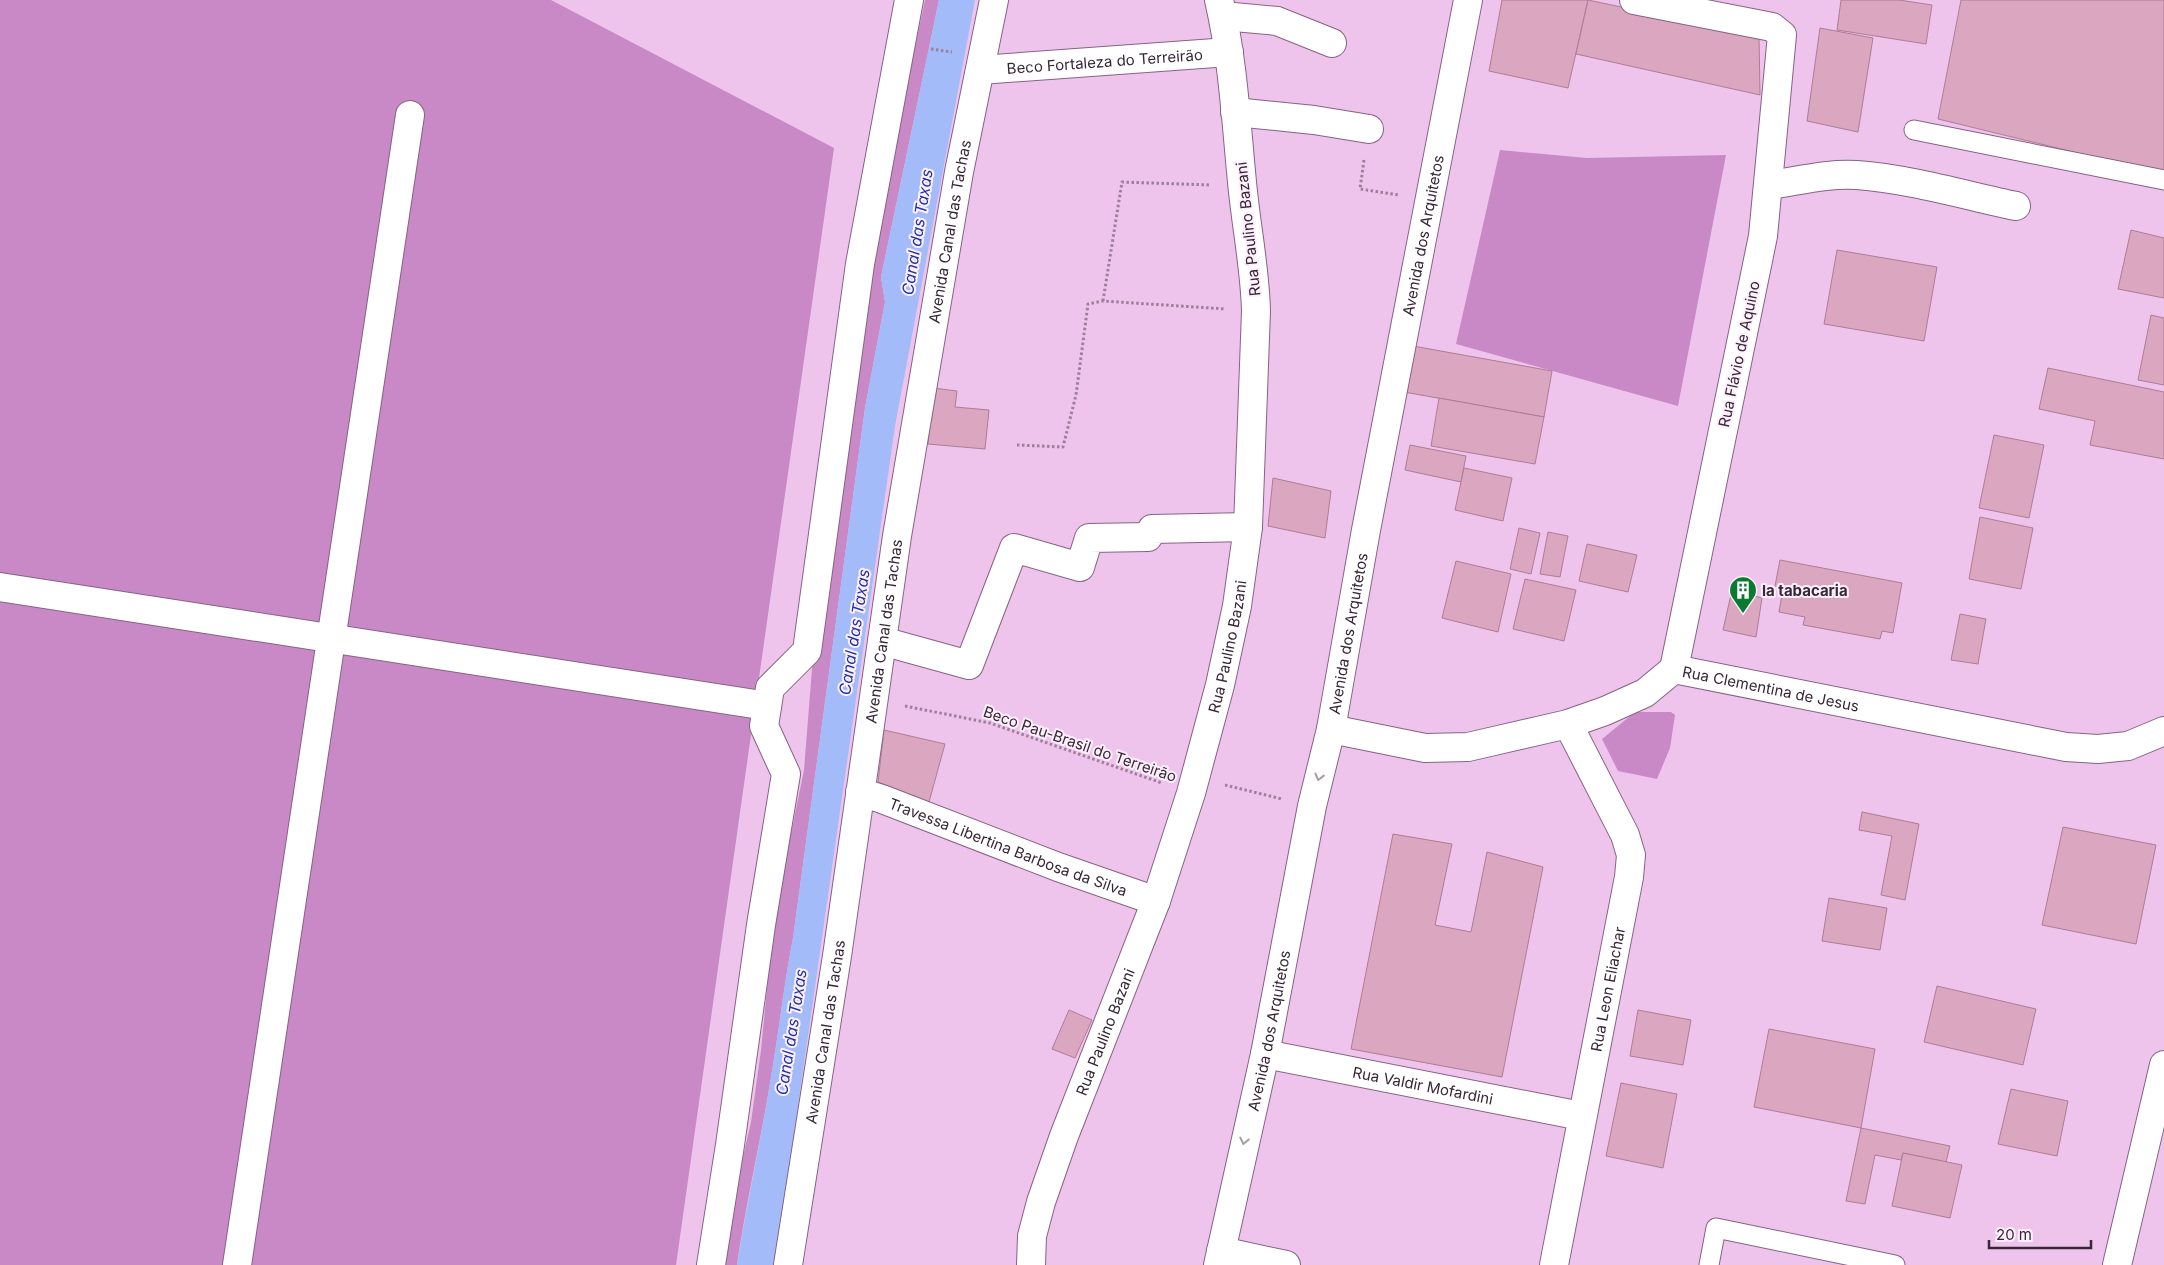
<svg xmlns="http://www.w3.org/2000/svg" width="2164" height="1265" viewBox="0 0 2164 1265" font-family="Inter,sans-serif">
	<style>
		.green { fill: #c889c6 }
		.water { fill: #a3bbf8 }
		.building { fill: #dba6c0; stroke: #ae7c95 }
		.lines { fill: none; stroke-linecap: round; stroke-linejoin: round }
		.lane-casing { stroke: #876285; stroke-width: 21 }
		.street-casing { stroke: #876285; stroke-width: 30 }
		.path { stroke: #9d7e9b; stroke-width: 3; stroke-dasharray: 2.5 2.5; stroke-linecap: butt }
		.lane { stroke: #fff; stroke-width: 19 }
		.street { stroke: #fff; stroke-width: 28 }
		.oneway { stroke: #a59ea5 }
		.labels { text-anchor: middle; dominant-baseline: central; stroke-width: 4; stroke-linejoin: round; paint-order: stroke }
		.street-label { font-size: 15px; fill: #372736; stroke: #fdf0fc }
		.poi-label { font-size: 15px; font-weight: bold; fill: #372736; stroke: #fdf0fc; text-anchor: start }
		.water-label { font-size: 16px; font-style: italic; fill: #1f33a4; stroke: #fdf0fc }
	</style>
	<rect width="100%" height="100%" fill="#efc4ec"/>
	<g class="green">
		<polygon points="0,0 551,0 834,148 676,1265 0,1265"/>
		<path d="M925,0H939L881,277L885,302L865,408L793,938C784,984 779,1031 771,1077C761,1140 746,1202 737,1265H725L726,1232L751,1122L761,1050L774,917L804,770L812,669L868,268Z"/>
		<polygon points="1500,150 1587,158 1726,155 1678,406 1456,344"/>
		<polygon points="1635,712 1671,712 1675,715 1670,748 1657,779 1618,771 1602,739"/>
	</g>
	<path class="water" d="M939,0H975L895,426L786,1190L773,1265H737C747,1202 761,1140 771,1077C779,1031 784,984 793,938L865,408L885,302L881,277Z"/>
	<g class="building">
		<polygon points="1502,0 1588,0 1568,88 1489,71"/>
		<polygon points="1588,0 1759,36 1760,95 1576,54"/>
		<polygon points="1841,0 1899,0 1932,5 1926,44 1837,30"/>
		<polygon points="1961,0 2164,0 2164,174 1938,119"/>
		<polygon points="1820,28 1873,38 1858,132 1807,121"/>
		<polygon points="2131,230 2164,238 2164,298 2118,289"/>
		<polygon points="1837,250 1937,267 1924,341 1824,324"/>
		<polygon points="2151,315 2164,318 2164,385 2138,380"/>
		<polygon points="1413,346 1552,371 1544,417 1404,392"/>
		<polygon points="2048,368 2164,392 2164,459 2090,445 2095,421 2039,409"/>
		<polygon points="933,388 957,391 955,407 989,410 985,449 928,444"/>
		<polygon points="1439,398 1544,417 1535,464 1431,446"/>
		<polygon points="1994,435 2044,445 2029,518 1979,508"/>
		<polygon points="1410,445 1466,456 1461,482 1405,470"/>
		<polygon points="1464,468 1512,478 1503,521 1455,510"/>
		<polygon points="1273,478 1331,491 1325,538 1268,526"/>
		<polygon points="1980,517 2033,528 2021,589 1969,579"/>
		<polygon points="1519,528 1540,533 1531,574 1510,569"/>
		<polygon points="1548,532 1568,536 1560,577 1540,574"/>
		<polygon points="1587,544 1637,555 1628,592 1579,581"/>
		<polygon points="1780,560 1902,583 1893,633 1882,631 1880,639 1803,625 1805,617 1779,612 1783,588 1775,586"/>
		<polygon points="1456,561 1511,574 1498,632 1442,618"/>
		<polygon points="1525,579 1576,590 1564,641 1513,629"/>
		<polygon points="1732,590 1762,598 1756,637 1723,630"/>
		<polygon points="1960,614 1986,619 1978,664 1951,660"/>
		<polygon points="884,730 945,744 929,802 878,782"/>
		<polygon points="1862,812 1919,824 1905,900 1881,895 1892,836 1859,830"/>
		<polygon points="2063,827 2156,845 2136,944 2042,925"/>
		<polygon points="1393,834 1452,844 1435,925 1471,932 1487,852 1543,867 1502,1077 1351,1049"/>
		<polygon points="1829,898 1887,908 1880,950 1822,941"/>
		<polygon points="1937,986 2036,1009 2023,1065 1924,1042"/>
		<polygon points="1069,1010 1092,1020 1075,1058 1052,1049"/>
		<polygon points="1638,1010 1691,1020 1683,1065 1630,1056"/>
		<polygon points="1769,1029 1875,1049 1861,1128 1754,1107"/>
		<polygon points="1621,1083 1677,1094 1663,1168 1606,1156"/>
		<polygon points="2011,1089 2068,1101 2057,1156 1998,1144"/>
		<polygon points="1861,1128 1950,1146 1946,1162 1903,1153 1901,1160 1875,1155 1865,1204 1846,1201"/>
		<polygon points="1903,1153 1962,1165 1950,1218 1892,1206"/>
	</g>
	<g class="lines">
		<g class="lane-casing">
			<g id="lane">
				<polyline points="1914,130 2164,180"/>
				<polyline points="1709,1265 1716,1228 1895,1265"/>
			</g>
		</g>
		<g class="street-casing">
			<g id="street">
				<polyline points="1634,0 1772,27 1782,35 1763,236 1674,669"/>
				<polyline points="1223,16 1277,21 1332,43"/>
				<path id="s1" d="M980,70L1229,52"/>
				<polyline points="1235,112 1314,120 1369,129"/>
				<path d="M1769,185C1798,181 1828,173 1857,175C1910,179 1964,195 2016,206"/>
				<polyline points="0,587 767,706"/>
				<polyline points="882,641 969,665 1014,548 1080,567 1089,538 1148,537 1152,529 1248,527"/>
				<path id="s2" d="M1331,729L1425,748L1468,747L1568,724L1605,711L1645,693L1674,669L2066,747L2098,749L2128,746L2164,731"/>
				<path id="s3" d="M860,792L882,799L1058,867L1156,901"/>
				<path id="s4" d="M1265,1054L1581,1116"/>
				<polyline points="1221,1251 1286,1265"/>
				<polyline points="237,1265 410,115"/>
				<polyline points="711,1265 730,1145 761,925 786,774 764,726 770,688 807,651 860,264 909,0"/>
				<path id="s5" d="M788,1265L837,956L897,536L959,172L994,0"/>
				<path id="s6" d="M1031,1265L1032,1236L1041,1202L1064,1136L1156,901L1191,793L1220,685L1237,606L1248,527L1256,311C1255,268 1246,226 1242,182C1236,121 1233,60 1219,0"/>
				<path id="s7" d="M1218,1265L1265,1054L1312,806L1331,729L1366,530L1468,0"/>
				<path id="s8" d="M1554,1265L1629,877L1631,855L1625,835L1568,724"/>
				<polyline points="2117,1265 2164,1065"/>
			</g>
		</g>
		<g class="path">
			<polyline points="931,49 952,52"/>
			<polyline points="1364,160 1360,189 1399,195"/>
			<polyline points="1103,301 1122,182 1211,185"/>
			<polyline points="1017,445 1063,447 1076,395 1088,304 1103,301 1226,309"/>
			<polyline points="905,706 990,723 1162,783"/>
			<polyline points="1225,785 1282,799"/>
		</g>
		<use href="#lane" class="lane"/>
		<use href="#street" class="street"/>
	</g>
	<defs><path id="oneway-chevron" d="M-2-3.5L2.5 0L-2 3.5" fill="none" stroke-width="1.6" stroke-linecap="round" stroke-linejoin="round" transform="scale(1.25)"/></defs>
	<g class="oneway">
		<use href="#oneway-chevron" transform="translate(1319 777) rotate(104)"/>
		<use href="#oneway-chevron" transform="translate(1244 1141) rotate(102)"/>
	</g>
	<defs>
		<g id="building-pin" transform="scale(1.4375)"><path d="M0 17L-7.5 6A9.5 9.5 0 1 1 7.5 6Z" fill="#097b30" stroke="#fdf0fc"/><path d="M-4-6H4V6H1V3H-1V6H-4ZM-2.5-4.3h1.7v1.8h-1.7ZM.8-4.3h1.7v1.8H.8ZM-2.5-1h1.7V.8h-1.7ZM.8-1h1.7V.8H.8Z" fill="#fff"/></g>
	</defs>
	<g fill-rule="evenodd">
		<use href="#building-pin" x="1743" y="590"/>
	</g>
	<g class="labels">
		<g class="street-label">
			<text stroke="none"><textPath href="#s1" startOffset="125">Beco Fortaleza do Terreirão</textPath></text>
			<text transform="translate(1248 229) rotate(-96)">Rua Paulino Bazani</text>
			<text stroke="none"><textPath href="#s5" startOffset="1046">Avenida Canal das Tachas</textPath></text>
			<text stroke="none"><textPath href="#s7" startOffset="1050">Avenida dos Arquitetos</textPath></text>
			<text transform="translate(1739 354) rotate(-78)">Rua Flávio de Aquino</text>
			<text stroke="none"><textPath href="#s5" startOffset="641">Avenida Canal das Tachas</textPath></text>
			<text stroke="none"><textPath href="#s7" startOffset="645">Avenida dos Arquitetos</textPath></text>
			<text stroke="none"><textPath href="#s6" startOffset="651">Rua Paulino Bazani</textPath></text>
			<text stroke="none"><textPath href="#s2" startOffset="461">Rua Clementina de Jesus</textPath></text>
			<text transform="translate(1080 744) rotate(19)">Beco Pau-Brasil do Terreirão</text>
			<text stroke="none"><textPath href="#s3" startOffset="158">Travessa Libertina Barbosa da Silva</textPath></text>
			<text stroke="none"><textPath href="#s8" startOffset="281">Rua Leon Eliachar</textPath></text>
			<text stroke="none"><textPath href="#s7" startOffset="240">Avenida dos Arquitetos</textPath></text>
			<text stroke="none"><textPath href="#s5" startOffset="236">Avenida Canal das Tachas</textPath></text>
			<text stroke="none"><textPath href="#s6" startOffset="246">Rua Paulino Bazani</textPath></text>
			<text stroke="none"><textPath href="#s4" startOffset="161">Rua Valdir Mofardini</textPath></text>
		</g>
		<g class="poi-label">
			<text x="1762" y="590">la tabacaria</text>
		</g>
		<g class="water-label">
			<text transform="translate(917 232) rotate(-81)">Canal das Taxas</text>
			<text transform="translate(854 632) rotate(-81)">Canal das Taxas</text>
			<text transform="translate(791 1032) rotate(-81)">Canal das Taxas</text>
		</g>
	</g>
	<path d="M1989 1240v8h102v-8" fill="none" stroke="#372736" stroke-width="2.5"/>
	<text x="1996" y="1240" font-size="15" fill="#372736" stroke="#fdf0fc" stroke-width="4" paint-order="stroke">20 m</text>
</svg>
